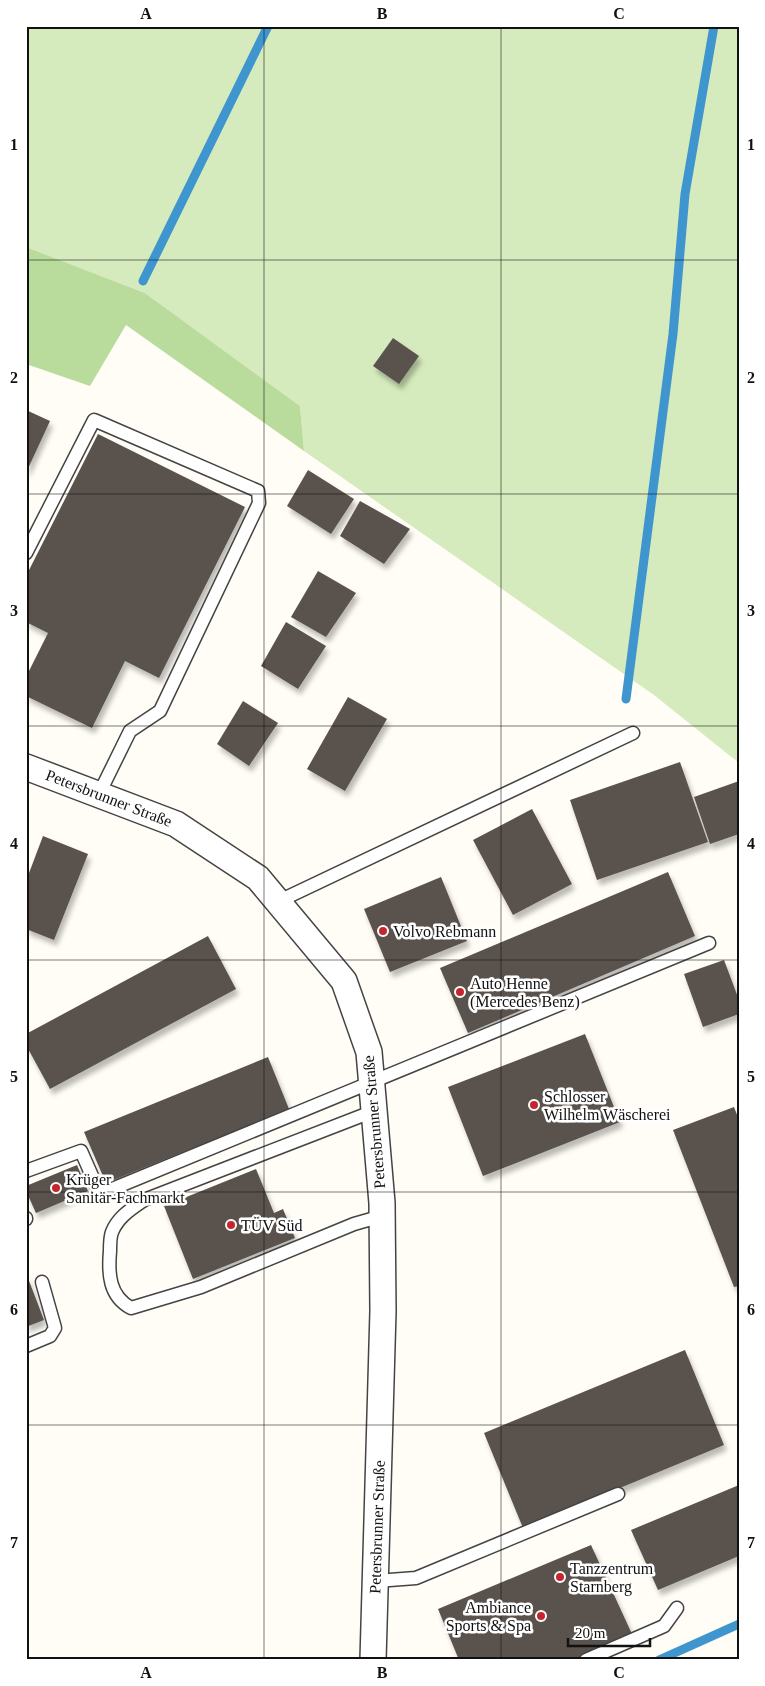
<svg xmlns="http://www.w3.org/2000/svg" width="765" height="1686" viewBox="0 0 765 1686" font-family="Georgia,serif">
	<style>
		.green { fill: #d5ebbd }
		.forest { fill: #b9dc9c }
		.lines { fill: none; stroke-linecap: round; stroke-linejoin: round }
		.stream { stroke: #3f96cf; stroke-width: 9 }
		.building { fill: #5a524d; filter: url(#shadow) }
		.service-casing { stroke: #444; stroke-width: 15 }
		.minor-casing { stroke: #444; stroke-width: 28 }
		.service { stroke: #fff; stroke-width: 12 }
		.minor { stroke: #fff; stroke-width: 25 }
		.grid { fill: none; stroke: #111; stroke-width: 1; stroke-opacity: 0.55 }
		.poi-dot { fill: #c4262e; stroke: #fff; stroke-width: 2 }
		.labels { text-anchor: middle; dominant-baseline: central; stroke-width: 5; stroke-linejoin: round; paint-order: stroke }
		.street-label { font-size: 16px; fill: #111; stroke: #fff }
		.poi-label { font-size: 16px; fill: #111; stroke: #fff; text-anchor: start }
		.neatline { fill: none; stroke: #111; stroke-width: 2 }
		.grid-label { font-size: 16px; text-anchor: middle; font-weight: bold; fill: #111 }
	</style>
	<defs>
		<filter id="shadow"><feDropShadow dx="3" dy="5.5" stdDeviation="2.5" flood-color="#0004"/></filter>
	</defs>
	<rect width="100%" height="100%" fill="#fffdf5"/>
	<polygon class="green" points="26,26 739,26 739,763 654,695 304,451 300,406 145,293 26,247"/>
	<polygon class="forest" points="26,247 145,293 300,406 304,451 126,325 90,386 26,364"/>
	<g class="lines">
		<g class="stream">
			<polyline points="143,281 268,26"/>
			<polyline points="626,699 673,334 685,194 714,26"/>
			<polyline points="659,1660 739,1624"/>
		</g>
	</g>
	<g class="building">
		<polygon points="393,338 419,356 399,384 373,366"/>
		<polygon points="26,410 50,421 26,473"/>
		<polygon points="98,434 245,507 159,678 125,661 92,728 26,696 26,677 48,633 26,622 26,576"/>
		<polygon points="308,470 354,499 331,534 287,506"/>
		<polygon points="360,501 410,529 384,564 340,536"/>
		<polygon points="318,571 356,593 326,637 291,617"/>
		<polygon points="286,622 326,646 298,689 261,666"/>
		<polygon points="348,697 387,719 345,791 307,769"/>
		<polygon points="243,701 278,723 249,766 217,744"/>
		<polygon points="680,762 708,842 597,880 570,800"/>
		<polygon points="739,781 739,834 710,844 694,797"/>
		<polygon points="532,809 572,884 513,915 473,840"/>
		<polygon points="43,836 88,854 54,940 26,929 26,881"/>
		<polygon points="668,872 695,936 468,1033 440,968"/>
		<polygon points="441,877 467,941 390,972 364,909"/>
		<polygon points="208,936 236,989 50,1089 26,1045 26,1034"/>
		<polygon points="724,960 739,1000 739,1014 703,1027 684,974"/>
		<polygon points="585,1034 620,1122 483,1176 448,1087"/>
		<polygon points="268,1057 289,1109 106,1183 84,1132"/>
		<polygon points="734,1107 739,1120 739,1286 734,1287 673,1130"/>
		<polygon points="77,1165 88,1191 36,1213 26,1191 26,1186"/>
		<polygon points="256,1169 274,1213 283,1209 295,1238 193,1279 164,1206"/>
		<polygon points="26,1273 44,1320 26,1327"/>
		<polygon points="685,1350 724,1445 523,1528 484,1433"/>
		<polygon points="739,1485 739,1556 658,1590 631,1530"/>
		<polygon points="591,1545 632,1634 573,1660 459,1660 438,1609"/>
	</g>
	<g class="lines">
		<g class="service-casing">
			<g id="service">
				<polyline points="26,553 94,420 258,491 259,503 160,711 130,731 99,794"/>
				<polyline points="277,902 633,733"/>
				<path d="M374,1111L144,1200C131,1209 118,1217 112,1232C110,1237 110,1245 110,1251C108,1274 109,1296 131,1308L201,1287L354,1224L382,1216"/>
				<polyline points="26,1171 81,1151 100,1194 709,943"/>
				<polyline points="26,1218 26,1219"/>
				<polyline points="26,1346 50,1336 55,1328 42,1282"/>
				<polyline points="376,1581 416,1578 618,1494"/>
				<polyline points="586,1660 664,1626 677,1608"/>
			</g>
		</g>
		<g class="minor-casing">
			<polyline id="minor" points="26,767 176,824 258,878 344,981 369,1052 382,1203 383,1311 373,1660"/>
		</g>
		<use href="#service" class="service"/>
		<use href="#minor" class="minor"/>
	</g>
	<path class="grid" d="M264,26V1660M501,26V1660M26,260H739M26,494H739M26,726H739M26,960H739M26,1192H739M26,1425H739"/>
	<g class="poi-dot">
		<circle cx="383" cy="931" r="5"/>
		<circle cx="460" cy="992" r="5"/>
		<circle cx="534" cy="1105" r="5"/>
		<circle cx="56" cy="1188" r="5"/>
		<circle cx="231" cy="1225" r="5"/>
		<circle cx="560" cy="1577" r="5"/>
		<circle cx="541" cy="1616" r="5"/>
	</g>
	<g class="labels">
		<g class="street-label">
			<text transform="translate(109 798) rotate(21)">Petersbrunner Straße</text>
			<text transform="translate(374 1122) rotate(-95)">Petersbrunner Straße</text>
			<text transform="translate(377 1527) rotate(-88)">Petersbrunner Straße</text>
		</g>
		<g class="poi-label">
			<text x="393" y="931">Volvo Rebmann</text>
			<text x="470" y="983">Auto Henne<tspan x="470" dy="18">(Mercedes Benz)</tspan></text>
			<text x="544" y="1096">Schlosser<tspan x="544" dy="18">Wilhelm Wäscherei</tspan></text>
			<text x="66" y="1179">Krüger<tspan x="66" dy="18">Sanitär-Fachmarkt</tspan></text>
			<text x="241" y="1225">TÜV Süd</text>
			<text x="570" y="1568">Tanzzentrum<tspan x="570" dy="18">Starnberg</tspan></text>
			<text x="531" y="1607" text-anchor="end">Ambiance<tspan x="531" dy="18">Sports &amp; Spa</tspan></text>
		</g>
	</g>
	<rect width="765" height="1686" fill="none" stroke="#ffffff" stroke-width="55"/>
	<path d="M568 1638v8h82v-8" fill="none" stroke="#111111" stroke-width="2.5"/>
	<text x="575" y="1638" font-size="15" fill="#111111" stroke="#ffffff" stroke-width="4" paint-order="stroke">20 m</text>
	<rect x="28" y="28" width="710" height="1630" class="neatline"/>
	<g class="grid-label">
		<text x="146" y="19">A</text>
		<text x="382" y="19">B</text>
		<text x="619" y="19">C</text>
		<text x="14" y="150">1</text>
		<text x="751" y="150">1</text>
		<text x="14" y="383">2</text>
		<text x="751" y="383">2</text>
		<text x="14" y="616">3</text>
		<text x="751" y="616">3</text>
		<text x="14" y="849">4</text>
		<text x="751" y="849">4</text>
		<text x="14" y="1082">5</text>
		<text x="751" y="1082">5</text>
		<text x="14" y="1315">6</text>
		<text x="751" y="1315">6</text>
		<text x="14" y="1548">7</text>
		<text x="751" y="1548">7</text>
		<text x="146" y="1678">A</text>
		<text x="382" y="1678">B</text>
		<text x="619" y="1678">C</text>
	</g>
</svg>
